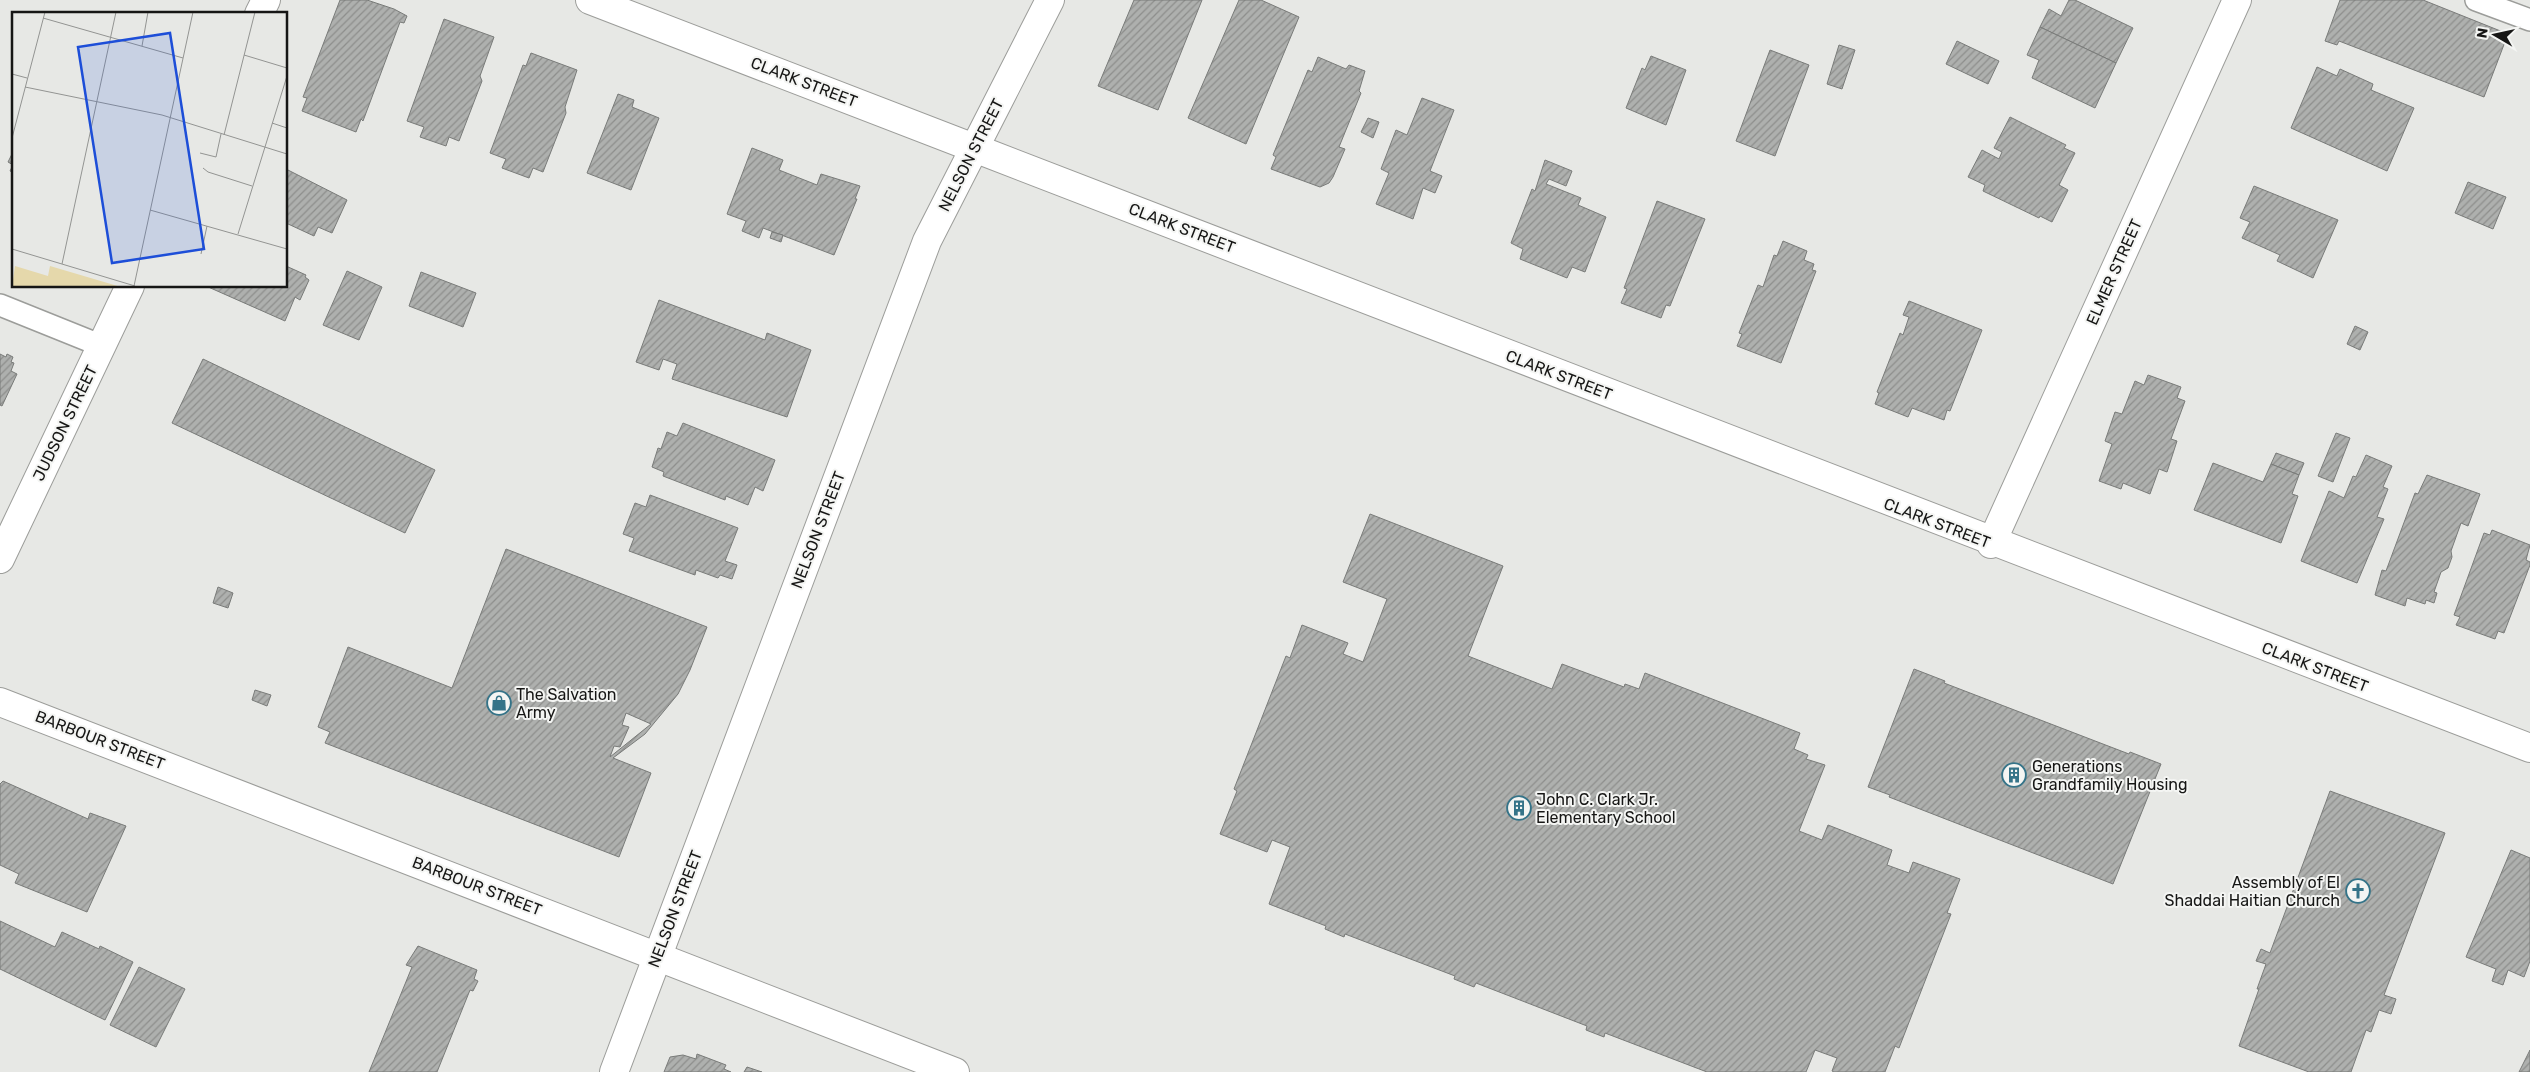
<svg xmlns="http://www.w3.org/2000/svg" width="2530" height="1072" viewBox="0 0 2530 1072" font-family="Rubik,sans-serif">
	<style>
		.building { fill: url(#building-hatch); stroke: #797b79; fill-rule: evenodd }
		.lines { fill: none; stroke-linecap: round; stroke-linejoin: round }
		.service-casing { stroke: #9c9d9a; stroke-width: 24 }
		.minor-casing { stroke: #9c9d9a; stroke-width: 30 }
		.tertiary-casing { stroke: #9c9d9a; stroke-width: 30 }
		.service { stroke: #fff; stroke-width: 21 }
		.minor { stroke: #fff; stroke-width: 28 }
		.tertiary { stroke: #fff; stroke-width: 28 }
		.labels { text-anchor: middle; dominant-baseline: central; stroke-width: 4; stroke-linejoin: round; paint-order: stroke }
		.street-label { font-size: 16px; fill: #161615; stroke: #f4f5f3 }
		.poi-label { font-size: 16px; fill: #161615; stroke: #f4f5f3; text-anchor: start }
		.inset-road { fill: none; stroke: #939492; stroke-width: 1 }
		.view { fill: #1d4ed8; fill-opacity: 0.15; stroke: #1d4ed8; stroke-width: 2.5 }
		.inset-edge { fill: none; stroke: #161615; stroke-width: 2.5 }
	</style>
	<defs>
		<pattern id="building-hatch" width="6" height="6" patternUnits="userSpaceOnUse" patternTransform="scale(1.25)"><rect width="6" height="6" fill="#aeb0ae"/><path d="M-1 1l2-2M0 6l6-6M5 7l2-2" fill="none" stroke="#8d8e8c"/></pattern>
	</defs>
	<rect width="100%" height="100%" fill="#e7e8e5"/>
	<g class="building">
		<polygon points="340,0 367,0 394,9 407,16 404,23 400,22 363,121 361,119 356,132 302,111 307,98 303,97"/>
		<polygon points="1134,0 1202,0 1158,110 1098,86"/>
		<polygon points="1239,0 1261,0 1299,17 1246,144 1188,118"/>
		<polygon points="2069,0 2075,0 2133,28 2116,63 2040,27 2049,9 2061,16"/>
		<polygon points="2340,0 2423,0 2508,34 2484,97 2339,41 2337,45 2325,41"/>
		<polygon points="444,19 494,37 480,76 482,81 459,141 449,137 446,146 420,137 424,127 407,121"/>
		<polygon points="2040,27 2116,63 2095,108 2032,78 2039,60 2027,55"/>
		<polygon points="1957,41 1999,61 1988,84 1946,64"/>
		<polygon points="1839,45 1855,50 1842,89 1827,84"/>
		<polygon points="1770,50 1809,65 1775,156 1736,141"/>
		<polygon points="531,53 577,70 565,107 566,113 543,172 533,168 529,178 502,168 506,159 490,153 523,65 526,66"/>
		<polygon points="1651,56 1686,70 1666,125 1626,108 1642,68 1645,70"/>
		<polygon points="1318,57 1346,69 1349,65 1365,71 1359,91 1361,93 1339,147 1345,149 1333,177 1329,183 1320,187 1271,169 1276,157 1273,155 1308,70 1312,72"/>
		<polygon points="2317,67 2337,76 2340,69 2373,84 2371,90 2414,108 2387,171 2291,128"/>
		<polygon points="618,94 634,100 632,107 659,118 631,190 587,173"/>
		<polygon points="1422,98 1454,110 1430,171 1442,176 1435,193 1423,188 1413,219 1376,204 1389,173 1381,169 1396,130 1407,135"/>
		<polygon points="2010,117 2066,145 2064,148 2075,153 2059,185 2068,190 2052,222 2040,216 2039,218 1983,191 1985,185 1968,177 1982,150 1999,159 2002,152 1994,148"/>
		<polygon points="1368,118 1379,122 1373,138 1361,132"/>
		<polygon points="752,148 783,160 779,170 817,185 821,174 860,186 855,199 857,199 834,255 763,228 759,238 742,231 746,221 727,214"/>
		<polygon points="14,150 14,173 10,171 13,165 8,162"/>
		<polygon points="1545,160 1572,171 1566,186 1549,179 1546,184 1581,198 1578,205 1606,217 1585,272 1572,267 1567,278 1520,259 1523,249 1511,243 1532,189 1535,191"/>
		<polygon points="286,169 347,200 332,233 318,227 314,236 286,223"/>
		<polygon points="2468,182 2506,197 2493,229 2455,213"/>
		<polygon points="2254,186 2338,220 2313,278 2277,261 2280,255 2242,238 2250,222 2240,218"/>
		<polygon points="1657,201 1705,219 1670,306 1666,305 1661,318 1621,303 1627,289 1624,288"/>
		<polygon points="772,232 783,235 781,242 770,238"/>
		<polygon points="1783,241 1807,251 1804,260 1814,264 1812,270 1816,271 1781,363 1737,346 1742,334 1739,333 1758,285 1763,287 1774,255 1777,256"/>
		<polygon points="286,266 306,275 305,277 309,280 300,300 295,297 285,321 206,286 286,286"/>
		<polygon points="347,271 382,287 359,340 323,325"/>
		<polygon points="421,272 476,293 463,327 409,306"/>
		<polygon points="659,300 765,340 767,333 811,350 787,417 672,379 677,364 663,359 659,370 636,362"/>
		<polygon points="1909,301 1982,330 1950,411 1947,410 1944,420 1912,408 1908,417 1875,404 1879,393 1877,392 1900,333 1903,335 1909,317 1903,315"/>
		<polygon points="2355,326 2368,332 2360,350 2347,344"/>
		<polygon points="0,354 6,357 7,354 13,357 11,362 14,363 11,371 17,374 2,406 0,405"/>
		<polygon points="203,359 435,470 405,533 172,423"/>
		<polygon points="2148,375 2181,387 2177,398 2185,401 2171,439 2177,441 2167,472 2159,469 2150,494 2123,483 2121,489 2099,481 2112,444 2105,441 2115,412 2122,414 2135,381 2144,385"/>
		<polygon points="683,423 775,460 763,491 755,487 748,505 726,496 725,500 663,476 664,472 652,467 658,448 661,449 667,432 677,436"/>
		<polygon points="2336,433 2350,438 2333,482 2318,476"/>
		<polygon points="2276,453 2304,463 2299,475 2271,464"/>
		<polygon points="2366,455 2392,466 2383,487 2388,489 2377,517 2384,519 2357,583 2301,561 2329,491 2344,498 2353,476 2356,477"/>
		<polygon points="2213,463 2263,482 2271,464 2299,475 2292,494 2298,496 2281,543 2194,510"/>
		<polygon points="2427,475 2480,494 2468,526 2461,523 2451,551 2452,557 2448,568 2441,572 2434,592 2437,593 2434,603 2426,600 2425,604 2407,598 2405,606 2375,595 2382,570 2386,571 2415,493 2418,494"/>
		<polygon points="650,495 738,528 725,561 737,565 732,579 720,575 718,578 696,570 695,575 629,551 634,538 623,534 635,503 646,507"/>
		<polygon points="1370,514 1503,566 1468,656 1552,689 1562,664 1624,687 1625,684 1639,689 1645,673 1800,733 1794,749 1808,755 1806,759 1825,765 1799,831 1822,840 1828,825 1892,850 1887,865 1909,873 1913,862 1960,879 1947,913 1951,914 1899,1048 1895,1046 1885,1072 1834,1072 1832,1071 1837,1058 1815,1050 1806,1072 1707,1072 1605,1033 1604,1037 1586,1030 1587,1026 1476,983 1474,987 1454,979 1455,976 1345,934 1344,937 1325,929 1326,926 1269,904 1290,847 1272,840 1267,852 1220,834 1237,791 1234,789 1286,656 1290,658 1302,625 1348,643 1343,654 1363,662 1387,599 1343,582"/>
		<polygon points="2492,530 2530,545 2526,560 2530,562 2530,565 2504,633 2498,631 2495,639 2456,625 2460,617 2454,615 2484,533 2490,535"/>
		<path d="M506,549L707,627L690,670L678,694L645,734L613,758L651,773L619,857L325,743L330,732L318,727L348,647L452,688ZM626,713L651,724L610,757L614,746L620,747L629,727L622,725Z"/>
		<polygon points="218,587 233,593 228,608 213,603"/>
		<polygon points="1914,669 1945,681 1944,683 2129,754 2130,752 2161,764 2113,884 1889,797 1890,795 1868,787"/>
		<polygon points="255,690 271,695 267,706 252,700"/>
		<polygon points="3,781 88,819 90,813 126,826 87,912 15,883 19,874 0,865 0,784"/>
		<polygon points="2330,791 2445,833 2384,995 2396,999 2391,1014 2379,1010 2371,1032 2366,1030 2351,1072 2309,1072 2239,1046 2259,989 2257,989 2266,964 2256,961 2261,949 2270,953"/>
		<polygon points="2511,850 2530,858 2530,961 2524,977 2508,970 2503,985 2492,981 2496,969 2466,957"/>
		<polygon points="0,921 55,947 62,932 99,949 100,946 133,962 105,1020 0,969"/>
		<polygon points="418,946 477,970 474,979 478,981 473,991 470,990 437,1072 369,1072 412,967 406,965"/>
		<polygon points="139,967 185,989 156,1047 110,1025"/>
		<polygon points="2530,1050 2530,1072 2519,1072"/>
		<polygon points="697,1054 726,1065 724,1069 731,1072 664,1072 670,1057 683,1055 696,1059"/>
		<polygon points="747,1067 762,1072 744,1072"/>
	</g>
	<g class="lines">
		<g class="service-casing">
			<g id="service">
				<polyline points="2476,0 2530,20"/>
				<polyline points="0,305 102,346"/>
			</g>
		</g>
		<g class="minor-casing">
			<g id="minor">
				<path d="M590,0C1237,248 1881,503 2530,748"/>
				<polyline points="259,14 266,0"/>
				<polyline points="1991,544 2237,0"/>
				<polyline points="0,559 130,286"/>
				<polyline points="614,1072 927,241 1050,0"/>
			</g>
		</g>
		<g class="tertiary-casing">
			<polyline id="tertiary" points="0,702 955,1072"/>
		</g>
		<use href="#service" class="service"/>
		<use href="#minor" class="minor"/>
		<use href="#tertiary" class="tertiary"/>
	</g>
	<defs>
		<g id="shop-ring" transform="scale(1.25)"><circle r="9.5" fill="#f4f5f3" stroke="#347388" stroke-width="1.5"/><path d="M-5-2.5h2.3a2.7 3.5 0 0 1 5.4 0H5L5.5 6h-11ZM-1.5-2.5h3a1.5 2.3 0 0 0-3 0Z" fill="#347388"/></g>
		<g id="building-ring" transform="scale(1.25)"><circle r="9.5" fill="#f4f5f3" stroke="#347388" stroke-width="1.5"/><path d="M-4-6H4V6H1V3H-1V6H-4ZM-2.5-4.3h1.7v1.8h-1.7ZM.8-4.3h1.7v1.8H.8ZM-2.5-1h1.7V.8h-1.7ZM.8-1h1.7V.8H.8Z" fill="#347388"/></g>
		<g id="church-ring" transform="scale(1.25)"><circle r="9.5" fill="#f4f5f3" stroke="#347388" stroke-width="1.5"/><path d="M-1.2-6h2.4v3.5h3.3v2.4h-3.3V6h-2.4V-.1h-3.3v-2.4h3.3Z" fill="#347388"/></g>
	</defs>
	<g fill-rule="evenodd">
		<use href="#shop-ring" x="499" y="703"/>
		<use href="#building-ring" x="2014" y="775"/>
		<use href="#building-ring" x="1519" y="808"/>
		<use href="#church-ring" x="2358" y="891"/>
	</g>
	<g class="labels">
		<g class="street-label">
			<text transform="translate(804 82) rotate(21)">CLARK STREET</text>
			<text transform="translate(971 155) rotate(-63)">NELSON STREET</text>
			<text transform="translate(1182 228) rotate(21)">CLARK STREET</text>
			<text transform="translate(2114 272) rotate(-66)">ELMER STREET</text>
			<text transform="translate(1559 375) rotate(21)">CLARK STREET</text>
			<text transform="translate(65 423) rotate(-64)">JUDSON STREET</text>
			<text transform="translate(1937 523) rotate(21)">CLARK STREET</text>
			<text transform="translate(818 530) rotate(-69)">NELSON STREET</text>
			<text transform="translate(2315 667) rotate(21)">CLARK STREET</text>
			<text transform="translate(100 740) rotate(21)">BARBOUR STREET</text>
			<text transform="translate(477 886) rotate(21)">BARBOUR STREET</text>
			<text transform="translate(675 909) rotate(-69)">NELSON STREET</text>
		</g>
		<g class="poi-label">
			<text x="516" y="694">The Salvation<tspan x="516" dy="18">Army</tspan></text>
			<text x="2032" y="766">Generations<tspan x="2032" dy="18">Grandfamily Housing</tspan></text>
			<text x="1536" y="799">John C. Clark Jr.<tspan x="1536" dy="18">Elementary School</tspan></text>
			<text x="2340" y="882" text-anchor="end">Assembly of El<tspan x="2340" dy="18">Shaddai Haitian Church</tspan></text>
		</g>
	</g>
	<g transform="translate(12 12)">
		<rect width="275" height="275" fill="#e7e8e5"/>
		<path d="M3,254L36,264L38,254L109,275H0Z" fill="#e5d8ab"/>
		<path class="inset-road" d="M31,6L171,46M130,34L136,0M232,43L275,56M0,62L15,66M13,75L150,103L275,142M260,111L275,116M212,123L243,0M0,126L33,0M188,141L204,145L209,122M191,156L196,160L240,174M138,198L275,237M226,222L275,64M0,237L123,274M189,242L195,214M50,252L104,0M122,274L181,0"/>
		<path class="view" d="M158,21L192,237L100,251L66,35Z"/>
		<rect width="275" height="275" class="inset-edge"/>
	</g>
	<g transform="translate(2495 35) rotate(279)" stroke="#f4f5f3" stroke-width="4" paint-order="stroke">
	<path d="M0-4L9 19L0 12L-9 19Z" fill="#161615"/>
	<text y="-8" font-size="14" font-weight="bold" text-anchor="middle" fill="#161615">N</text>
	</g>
</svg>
